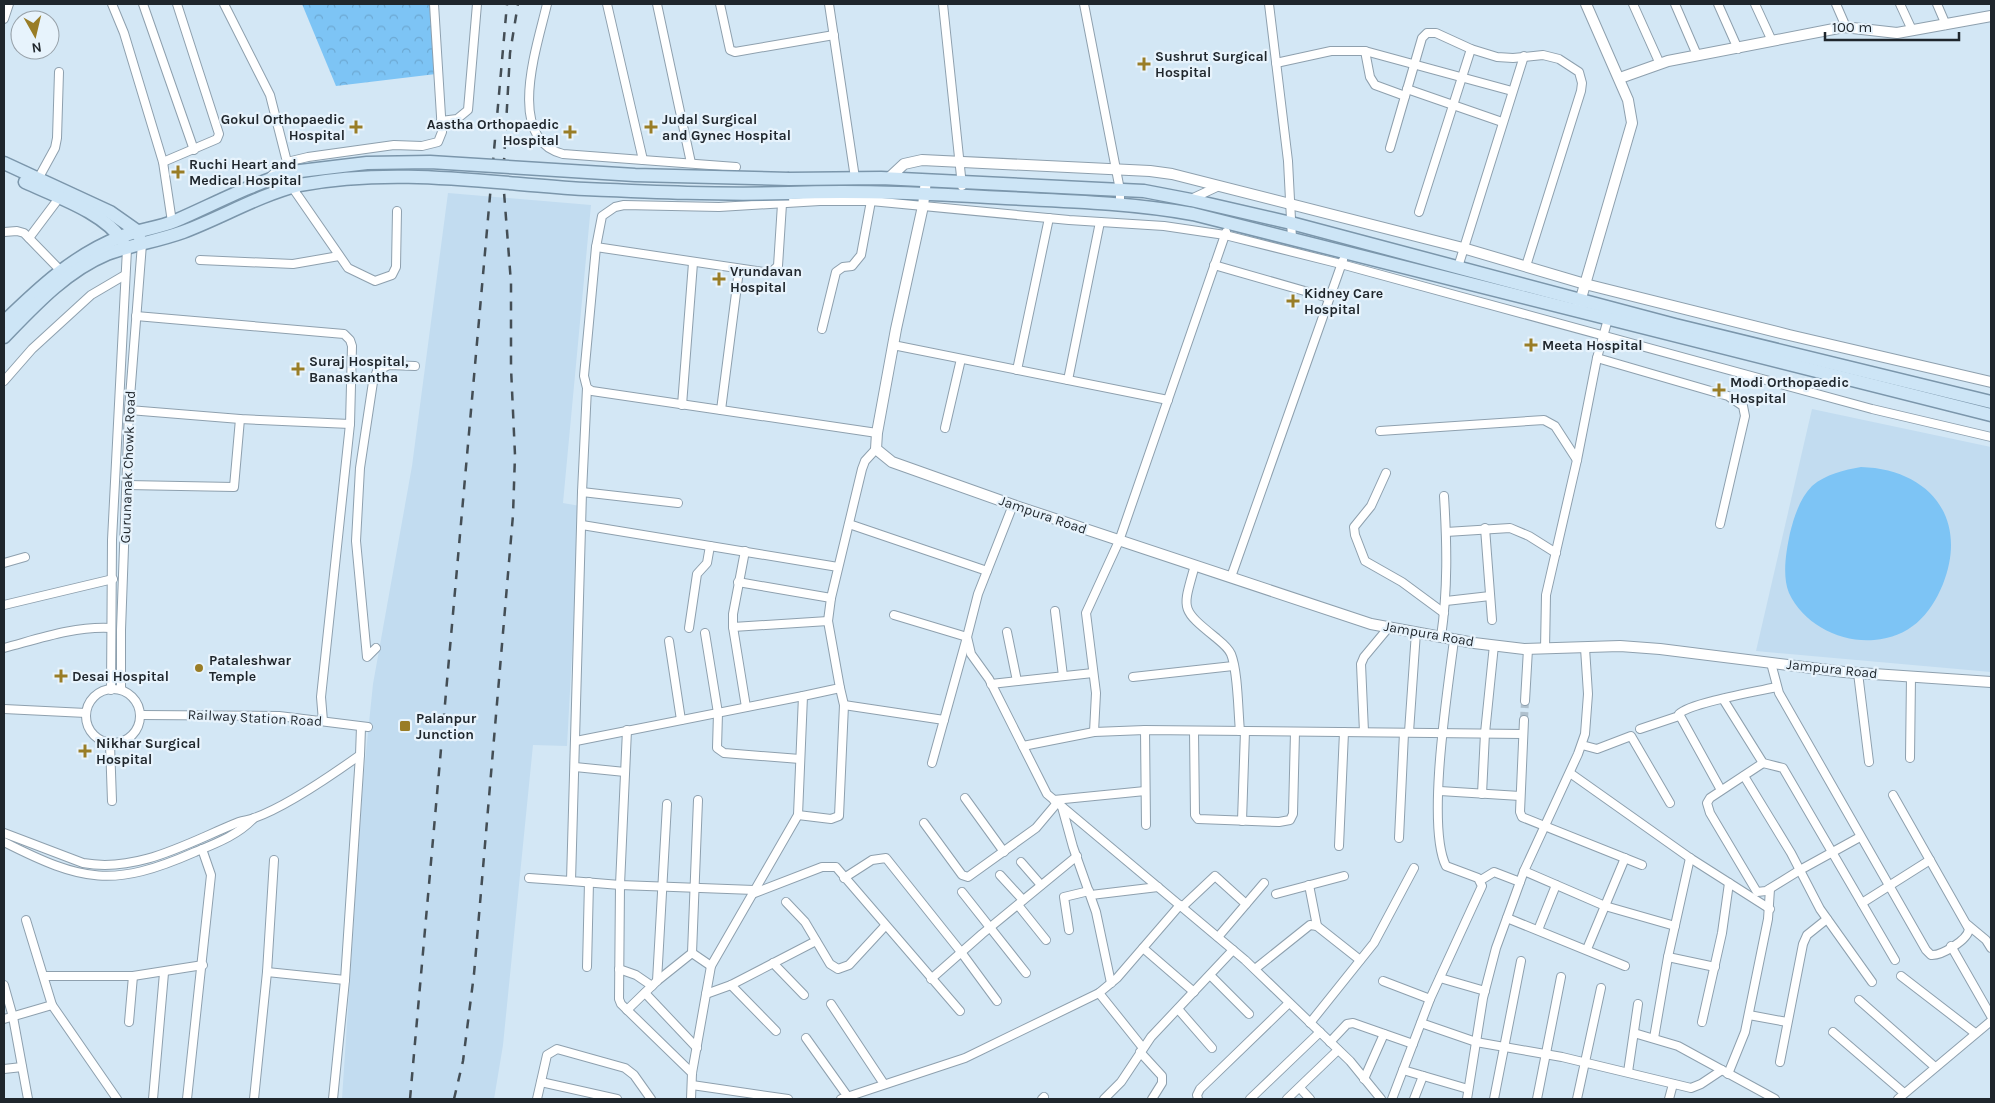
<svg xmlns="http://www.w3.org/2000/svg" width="1995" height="1103" viewBox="0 0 1995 1103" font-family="Karla,sans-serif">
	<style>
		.built { fill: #c2dcf0 }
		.grass { fill: #7dc4f5 }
		.park { fill: url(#park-crowns) }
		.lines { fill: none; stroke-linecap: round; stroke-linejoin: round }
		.minor-tunnel { stroke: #afc0cd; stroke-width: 8; stroke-dasharray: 8 4; stroke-linecap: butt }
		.minor-casing { stroke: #8ea0ae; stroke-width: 10 }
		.tertiary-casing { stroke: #8ea0ae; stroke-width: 12 }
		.primary-casing { stroke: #7b96ab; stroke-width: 15 }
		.minor { stroke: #fff; stroke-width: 8 }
		.tertiary { stroke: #fff; stroke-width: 10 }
		.primary { stroke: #cde5f6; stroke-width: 12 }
		.rail { stroke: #444e55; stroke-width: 2.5; stroke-dasharray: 9 9; stroke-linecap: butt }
		.primary-bridge-casing { stroke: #7b96ab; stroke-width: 15; stroke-linecap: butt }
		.primary-bridge { stroke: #cde5f6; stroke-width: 12 }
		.poi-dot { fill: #997d26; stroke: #e7f3fc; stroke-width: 2 }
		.labels { text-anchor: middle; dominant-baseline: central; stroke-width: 4.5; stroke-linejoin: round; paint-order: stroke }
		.poi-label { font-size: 14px; font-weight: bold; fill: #1f262c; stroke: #e7f3fc; text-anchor: start }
		.street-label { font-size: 14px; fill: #1f262c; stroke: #e7f3fc }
	</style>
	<defs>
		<pattern id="park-crowns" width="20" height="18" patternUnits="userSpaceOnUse" patternTransform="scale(1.25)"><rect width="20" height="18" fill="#7dc4f5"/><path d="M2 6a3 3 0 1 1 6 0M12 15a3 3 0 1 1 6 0" fill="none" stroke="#6ca8d2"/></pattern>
	</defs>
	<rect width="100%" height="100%" fill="#d3e7f5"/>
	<g class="built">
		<polygon points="448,193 591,205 563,503 580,506 567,746 533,745 503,1045 494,1099 342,1099 363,781 373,684 412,466"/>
		<polygon points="1812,409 1991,447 1991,672 1756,651"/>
	</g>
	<path class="grass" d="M1861,467C1929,469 1969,518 1943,584C1930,616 1909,637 1874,640C1841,643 1803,624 1789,593C1782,576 1786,552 1790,533C1794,517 1800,498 1812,486C1826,474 1844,470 1861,467Z"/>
	<polygon class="park" points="302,4 434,4 436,74 336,86"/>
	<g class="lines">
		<polyline class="minor-tunnel" points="1524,720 1525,701"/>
		<g class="minor-casing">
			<g id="minor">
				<polyline points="112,4 124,33 163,162 172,222"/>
				<polyline points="143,4 194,150"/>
				<polyline points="224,4 270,95 287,162"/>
				<path d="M547,4C538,44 504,139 563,154L736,167"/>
				<polyline points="607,4 643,160"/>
				<polyline points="657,4 691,163"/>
				<polyline points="720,4 730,50 735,52 834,35"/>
				<polyline points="829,4 855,178"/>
				<polyline points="943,4 962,186"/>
				<polyline points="1084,4 1120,190 1120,205"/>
				<polyline points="1269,4 1288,161 1292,239"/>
				<polyline points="1633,4 1660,64"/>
				<polyline points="1675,4 1697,55"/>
				<polyline points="1718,4 1738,49"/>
				<polyline points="1755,4 1772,41"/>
				<polyline points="1836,4 1846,27"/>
				<polyline points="1900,4 1912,30"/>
				<polyline points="1937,4 1946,25"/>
				<polyline points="4,19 9,4"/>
				<polyline points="1365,51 1370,77 1375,85 1405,96"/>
				<polyline points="1276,63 1331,51 1365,51 1512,91"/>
				<polyline points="1407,89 1502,122"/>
				<polyline points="441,121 457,119 468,110 477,4"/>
				<polyline points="1390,148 1422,38 1427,33 1436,33 1471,49 1497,57 1513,58 1543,55 1559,59 1579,72 1582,83 1581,91 1526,266"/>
				<polyline points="163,162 217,139 219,134 177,4"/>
				<polyline points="270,177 287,162 308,157 394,145 422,146 438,142 442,132 434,4"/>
				<polyline points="38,179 55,148 57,138 59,72"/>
				<polyline points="292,187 348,268 375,281 392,275 396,267 397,211"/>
				<polyline points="1191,199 1219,186"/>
				<polyline points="1419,212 1471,49"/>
				<polyline points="4,232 17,231 24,233 60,270"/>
				<polyline points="29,238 59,198"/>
				<polyline points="596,247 770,273 778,266 782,204"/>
				<polyline points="200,260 293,264 339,256"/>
				<polyline points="1214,265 1329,298"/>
				<polyline points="1458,267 1524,56"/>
				<polyline points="136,316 344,334 350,340 352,346 350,424 321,697 323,721"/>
				<polyline points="822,329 836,272 843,267 852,266 861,255 871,201"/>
				<polyline points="893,345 1168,400"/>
				<polyline points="1597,358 1728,396 1743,406 1745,416 1720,524"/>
				<polyline points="1017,370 1049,218"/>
				<polyline points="1068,380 1100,222"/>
				<polyline points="4,381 32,349 91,295 125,275"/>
				<polyline points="587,388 582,492 571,881 620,885 619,999 621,1004 692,1073"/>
				<polyline points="682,405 693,263"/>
				<polyline points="129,410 240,419 350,424"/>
				<polyline points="721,410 739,270"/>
				<polyline points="945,428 961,359"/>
				<polyline points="1380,431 1544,420 1555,426 1577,460"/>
				<polyline points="877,433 592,391 587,388 584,376 596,247 602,216 615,207 624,205 719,207 820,201 871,201 1069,220 1164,226 1225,235 1341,264 1872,409 1991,437"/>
				<polyline points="1386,473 1371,506 1354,527 1355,535 1365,561 1402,582 1444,613"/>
				<polyline points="127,485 234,487 240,419"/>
				<polyline points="582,492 678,503"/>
				<polyline points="1013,505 978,594 967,637 971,654 989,679 1047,794 1245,960 1350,1061 1381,1099"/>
				<polyline points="849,524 987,571"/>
				<polyline points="582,525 838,567"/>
				<polyline points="1485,528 1492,620"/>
				<polyline points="1446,532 1510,528 1529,536 1556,553"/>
				<polyline points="745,551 733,614 733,627 746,707"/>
				<polyline points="4,563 25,557"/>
				<path d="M1195,565C1183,609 1179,608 1215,637C1221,642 1228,647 1231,654C1238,671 1238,711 1240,731"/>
				<polyline points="1231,577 1343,260"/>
				<polyline points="738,582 831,598"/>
				<polyline points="1446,601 1490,596"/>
				<polyline points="4,605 113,579"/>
				<polyline points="1055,611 1063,676"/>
				<polyline points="894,615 967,637 932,763"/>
				<polyline points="733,627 828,621"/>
				<polyline points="689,628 697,574 707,563 710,546"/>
				<polyline points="1007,632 1017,681"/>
				<polyline points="705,633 718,713 717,748 724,753 800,759"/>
				<path d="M1441,637C1448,589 1447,544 1444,496"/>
				<polyline points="669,641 681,720"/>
				<path d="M4,648C38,639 74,626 111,628"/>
				<polyline points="376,648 367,657 356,541 360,468 373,382 377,371 389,365 415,366"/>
				<polyline points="1545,649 1546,595 1577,460 1597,358 1608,319"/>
				<path d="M1771,663L1779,693L1926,950L1931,955C1941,956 1968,940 1969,929L1893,795"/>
				<polyline points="1858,673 1869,762"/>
				<polyline points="1133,677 1233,666"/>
				<polyline points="991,684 1093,673"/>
				<circle cx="113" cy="716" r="27"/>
				<polyline points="121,689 121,630 129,410 142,244"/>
				<polyline points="111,690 112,540 127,249"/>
				<polyline points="1723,699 1763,763 1783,768 1895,960"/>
				<polyline points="1525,701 1528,649"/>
				<polyline points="844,705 944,720"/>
				<polyline points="4,709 86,713"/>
				<polyline points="141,715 279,716 368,727"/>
				<polyline points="1524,720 1520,812 1522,817 1642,865"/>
				<polyline points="1640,729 1679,716"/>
				<polyline points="627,730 620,885 754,890"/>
				<polyline points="1145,730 1146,825"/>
				<polyline points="1194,731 1195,815 1198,819 1279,822 1290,820 1293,814 1295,732"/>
				<polyline points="1094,732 1096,693 1086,613 1119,541 1226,232"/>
				<polyline points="1364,732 1361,664 1364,657 1389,627"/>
				<polyline points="1409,732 1416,632"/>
				<polyline points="576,741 803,696"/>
				<polyline points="110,744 112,801"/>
				<polyline points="1582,745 1597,749 1631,736 1670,803"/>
				<polyline points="1023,746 1094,732 1145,730 1523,734"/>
				<polyline points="1910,758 1911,676"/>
				<polyline points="1763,763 1710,798 1707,803 1710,813 1757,892 1766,891 1800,870 1860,837"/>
				<polyline points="575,767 625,772"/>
				<polyline points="1570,773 1690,858 1770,909"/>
				<polyline points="1744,776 1791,853 1820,909 1872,982"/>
				<path d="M1721,790L1679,714C1689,703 1759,691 1777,687"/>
				<polyline points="1440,791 1520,796"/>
				<polyline points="1482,794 1485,733 1494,645"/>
				<polyline points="965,798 1004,852"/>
				<polyline points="1054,800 1145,791"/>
				<polyline points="1062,807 1073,847 1096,912 1111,983"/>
				<polyline points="798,815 831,819 839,816 844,705 840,688"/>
				<polyline points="1242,821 1245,731"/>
				<polyline points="924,823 962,875 968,877 1036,828 1057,803"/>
				<path d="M4,833L83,863C139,873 189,842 239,822C244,820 250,820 254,818C286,807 332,775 360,755L361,727"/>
				<polyline points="1399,838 1404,733"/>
				<path d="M4,842C83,882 113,888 195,852C217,843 238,835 254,818"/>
				<polyline points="1339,846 1344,732"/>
				<polyline points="1021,862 1041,885"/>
				<polyline points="1524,871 1605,906 1675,926"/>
				<polyline points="1000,875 1023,900"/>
				<polyline points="529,878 571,881"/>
				<polyline points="844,878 872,860 886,858 961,952 997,1001"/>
				<polyline points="1481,880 1494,872 1520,882"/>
				<polyline points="1309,885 1317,926"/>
				<polyline points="962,892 1026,973"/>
				<polyline points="752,894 822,867 836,867 960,1011"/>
				<polyline points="1276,894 1344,876"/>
				<polyline points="1091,895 1158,887"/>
				<polyline points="786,902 805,922 830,964 838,969 849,965 885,926"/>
				<polyline points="1862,903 1930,860"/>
				<polyline points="1018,905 1046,940"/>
				<polyline points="1182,907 1215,876 1246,904"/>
				<polyline points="1507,918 1625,966"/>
				<polyline points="26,920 52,1005"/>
				<polyline points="1968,925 1986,940 1991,948"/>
				<polyline points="1069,930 1064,897 1089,891"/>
				<polyline points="1538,930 1556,885"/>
				<polyline points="1218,937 1264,883"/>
				<polyline points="1951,946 1991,1016"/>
				<polyline points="1143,948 1194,992"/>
				<polyline points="1587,949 1625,858"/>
				<polyline points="692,953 698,800"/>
				<polyline points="1668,957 1715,967"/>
				<polyline points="773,963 804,995"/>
				<polyline points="587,967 589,882"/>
				<polyline points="619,969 636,975 652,986"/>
				<polyline points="1255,969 1310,925 1317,926 1360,960"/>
				<polyline points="267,972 345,980"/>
				<polyline points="1210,975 1249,1014"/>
				<polyline points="44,976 133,976 203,965"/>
				<polyline points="1901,976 1975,1033"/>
				<polyline points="1440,978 1485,991"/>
				<polyline points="931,979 982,934 1077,856"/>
				<polyline points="657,981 667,804"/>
				<polyline points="1383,981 1430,999"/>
				<polyline points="4,985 13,1017 28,1099"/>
				<polyline points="731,985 776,1031"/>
				<polyline points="645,993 697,1048"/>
				<polyline points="1099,993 1143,1048"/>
				<polyline points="706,994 731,985 816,941"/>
				<polyline points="1859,1000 1935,1067"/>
				<polyline points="831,1004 884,1084"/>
				<polyline points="1178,1009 1212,1048"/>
				<polyline points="627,1010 657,981 692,953 711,966"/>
				<polyline points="1749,1015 1787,1022"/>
				<polyline points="4,1019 52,1005 117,1099"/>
				<polyline points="129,1022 133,976"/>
				<polyline points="1702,1022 1722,933 1729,883"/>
				<polyline points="1310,1023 1374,943 1414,868"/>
				<polyline points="1421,1023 1476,1042 1562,1057 1691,1088 1701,1084 1722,1070"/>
				<polyline points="1833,1032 1904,1093"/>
				<polyline points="1634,1033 1678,1046 1775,1099"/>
				<polyline points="806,1038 848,1097"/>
				<polyline points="1654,1038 1668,957 1690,858"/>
				<polyline points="1330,1042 1347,1024 1353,1023 1413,1044"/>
				<polyline points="1140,1052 1162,1076 1162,1083 1152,1099"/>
				<polyline points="1780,1062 1803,944 1807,935 1827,919"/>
				<polyline points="4,1069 22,1067"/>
				<polyline points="1403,1070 1468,1089"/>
				<polyline points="1628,1072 1638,1004"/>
				<polyline points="1728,1074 1745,1032 1768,919 1770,889"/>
				<polyline points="1364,1079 1384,1034"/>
				<polyline points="541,1082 617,1099"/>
				<polyline points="692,1085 788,1099"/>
				<polyline points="1300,1088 1310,1099"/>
				<polyline points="153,1099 164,973"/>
				<polyline points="187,1099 211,875 202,849"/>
				<polyline points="254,1099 267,972 274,860"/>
				<polyline points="333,1099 345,980 360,755"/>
				<polyline points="537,1099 547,1055 557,1049 625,1068 634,1075 651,1099"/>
				<polyline points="691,1099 692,1073 711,966 798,815 803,696 840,688 828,621 831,598 862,469 865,461 876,449"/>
				<polyline points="841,1099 965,1058 1099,993 1117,978 1180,905"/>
				<polyline points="1042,1099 1044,1097"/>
				<polyline points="1104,1099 1121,1082 1151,1037 1233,950"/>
				<polyline points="1198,1099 1197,1095 1200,1089 1289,1003"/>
				<polyline points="1250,1099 1320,1032"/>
				<polyline points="1287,1099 1338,1050"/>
				<path d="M1392,1099L1430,999L1482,886L1478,878L1446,866C1426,826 1448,688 1454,640"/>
				<polyline points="1414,1099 1423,1076"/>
				<polyline points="1467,1099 1483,998 1496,948 1524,871 1578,754 1585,734 1588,694 1585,648"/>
				<polyline points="1494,1099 1521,961"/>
				<polyline points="1537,1099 1561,977"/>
				<polyline points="1577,1099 1601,988"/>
				<polyline points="1669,1099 1673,1084"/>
				<polyline points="1898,1099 1991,1021"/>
			</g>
		</g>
		<g class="tertiary-casing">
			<g id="tertiary">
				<polyline points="1620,78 1668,61 1844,27 1897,33 1991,16"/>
				<polyline points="889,178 904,164 922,160 1150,171 1172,174 1463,248 1585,284 1789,335 1991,382"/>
				<polyline points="926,180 923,206 896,329 877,433 876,449 892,462 1013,505 1371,624 1474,643 1524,649 1620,646 1660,649 1844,672 1991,682"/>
				<polyline points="1579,305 1632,123 1628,100 1586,4"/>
			</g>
		</g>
		<g class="primary-casing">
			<g id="primary">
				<polyline points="4,163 110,212 137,231 139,236"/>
				<polyline points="789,179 881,178 1101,189 1144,191 1191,200 1291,223 1675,325 1991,402"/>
				<path d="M25,182C55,196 106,213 123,242"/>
				<path d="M789,193C862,190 934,194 1006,198C1068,201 1132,203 1193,214L1991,415"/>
				<path d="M4,322C39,288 74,255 120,237C138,230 158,228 175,221C214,204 251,184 292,172"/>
				<path d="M4,337C34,306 66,271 107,254C131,245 158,241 183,232C223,217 257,196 299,185"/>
			</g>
		</g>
		<use href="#minor" class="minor"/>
		<use href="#tertiary" class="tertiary"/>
		<use href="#primary" class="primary"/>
		<g class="rail">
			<polyline points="410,1099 507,4"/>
			<polyline points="454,1099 463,1061 474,974 513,515 515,455 511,368 511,283 503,179 510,53 518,4"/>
		</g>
		<g class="primary-bridge-casing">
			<g id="primary-bridge">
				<polyline points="292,172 367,163 430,162 635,175 789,179"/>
				<path d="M299,185C397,167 487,183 585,189C653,192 721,195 789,193"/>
			</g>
		</g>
		<use href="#primary-bridge" class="primary-bridge"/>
	</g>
	<g class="poi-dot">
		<path d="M1141.5 56.5h5v5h5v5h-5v5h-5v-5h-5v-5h5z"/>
		<path d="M353.5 119.5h5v5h5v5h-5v5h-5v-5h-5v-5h5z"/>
		<path d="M648.5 119.5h5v5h5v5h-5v5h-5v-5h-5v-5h5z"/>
		<path d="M567.5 124.5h5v5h5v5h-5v5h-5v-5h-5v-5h5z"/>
		<path d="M175.5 164.5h5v5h5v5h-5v5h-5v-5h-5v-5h5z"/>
		<path d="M716.5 271.5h5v5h5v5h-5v5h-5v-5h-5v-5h5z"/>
		<path d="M1290.5 293.5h5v5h5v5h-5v5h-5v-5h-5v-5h5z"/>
		<path d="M1528.5 337.5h5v5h5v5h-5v5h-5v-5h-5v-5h5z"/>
		<path d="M295.5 361.5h5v5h5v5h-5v5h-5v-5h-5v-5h5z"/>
		<path d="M1716.5 382.5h5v5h5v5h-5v5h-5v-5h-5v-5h5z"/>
		<circle cx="199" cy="668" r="5"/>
		<path d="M58.5 668.5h5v5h5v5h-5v5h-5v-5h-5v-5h5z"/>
		<rect x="399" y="720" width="12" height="12" rx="2.5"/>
		<path d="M82.5 743.5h5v5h5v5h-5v5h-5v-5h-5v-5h5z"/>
	</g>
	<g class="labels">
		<g class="poi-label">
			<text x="1155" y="56">Sushrut Surgical<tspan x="1155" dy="16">Hospital</tspan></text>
			<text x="345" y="119" text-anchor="end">Gokul Orthopaedic<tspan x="345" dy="16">Hospital</tspan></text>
			<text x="662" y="119">Judal Surgical<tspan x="662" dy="16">and Gynec Hospital</tspan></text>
			<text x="559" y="124" text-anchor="end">Aastha Orthopaedic<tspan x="559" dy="16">Hospital</tspan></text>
			<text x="189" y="164">Ruchi Heart and<tspan x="189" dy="16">Medical Hospital</tspan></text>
			<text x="730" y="271">Vrundavan<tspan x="730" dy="16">Hospital</tspan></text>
			<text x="1304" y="293">Kidney Care<tspan x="1304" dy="16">Hospital</tspan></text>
			<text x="1542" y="345">Meeta Hospital</text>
			<text x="309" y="361">Suraj Hospital,<tspan x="309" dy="16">Banaskantha</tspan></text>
			<text x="1730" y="382">Modi Orthopaedic<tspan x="1730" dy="16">Hospital</tspan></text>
			<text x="209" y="660">Pataleshwar<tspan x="209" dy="16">Temple</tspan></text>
			<text x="72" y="676">Desai Hospital</text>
			<text x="416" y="718">Palanpur<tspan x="416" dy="16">Junction</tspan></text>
			<text x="96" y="743">Nikhar Surgical<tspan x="96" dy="16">Hospital</tspan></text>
		</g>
		<g class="street-label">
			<text transform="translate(128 467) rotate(-88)">Gurunanak Chowk Road</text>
			<text transform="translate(1043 515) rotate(19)">Jampura Road</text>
			<text transform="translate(1429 634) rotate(10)">Jampura Road</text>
			<text transform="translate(1832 669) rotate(6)">Jampura Road</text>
			<text transform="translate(255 718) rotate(3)">Railway Station Road</text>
		</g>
	</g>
	<rect width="1995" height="1103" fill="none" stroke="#1f262c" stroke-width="10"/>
	<g transform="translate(35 35) rotate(172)"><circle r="24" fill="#e7f3fc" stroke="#97a1a9"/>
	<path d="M0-4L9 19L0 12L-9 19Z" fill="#997d26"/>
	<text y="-8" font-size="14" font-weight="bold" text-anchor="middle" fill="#1f262c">N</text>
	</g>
	<path d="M1825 32v8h134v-8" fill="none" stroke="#1f262c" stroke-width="2.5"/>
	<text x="1832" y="32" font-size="15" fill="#1f262c" stroke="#e7f3fc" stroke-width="4" paint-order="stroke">100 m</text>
</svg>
